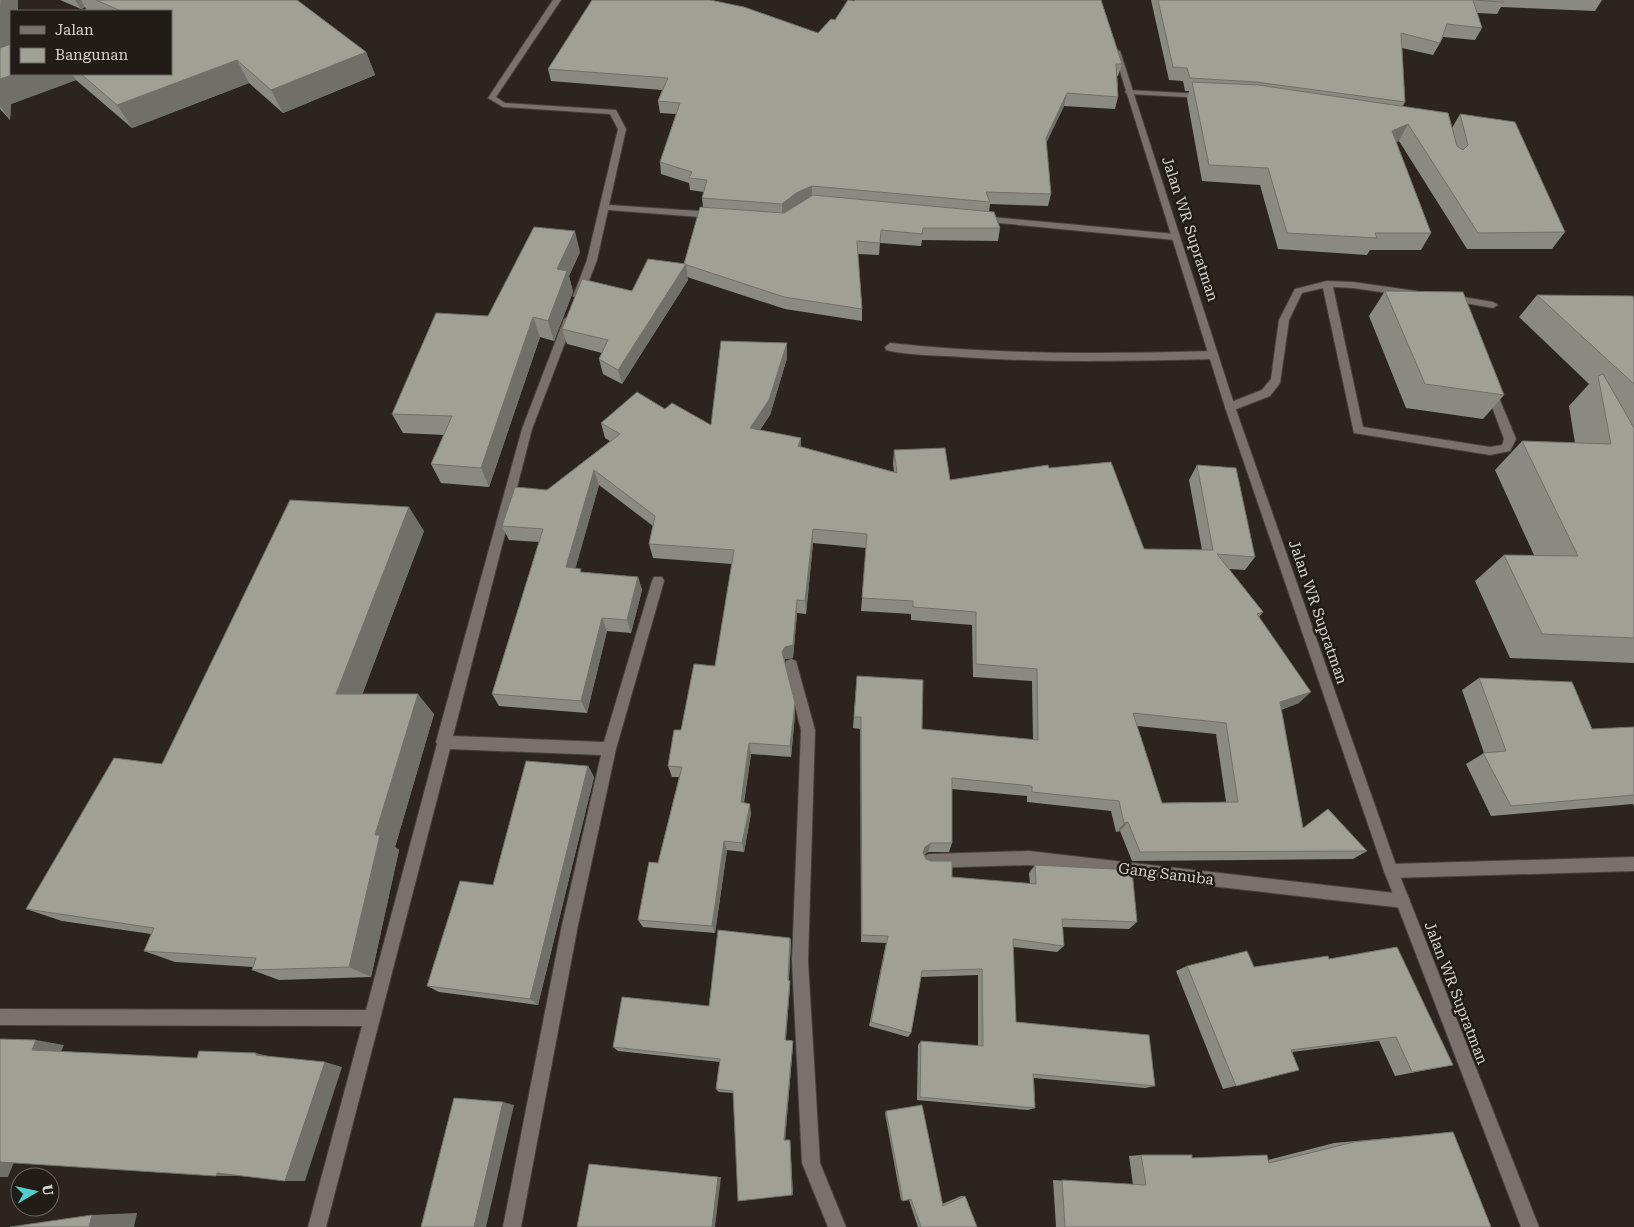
<svg xmlns="http://www.w3.org/2000/svg" width="1634" height="1227" viewBox="0 0 1634 1227" font-family="'Roboto Serif',serif">
	<style>
		.lines { fill: none; stroke-linecap: round; stroke-linejoin: round }
		.lane-casing { stroke: #46413b; stroke-width: 2 }
		.street-casing { stroke: #46413b; stroke-width: 2 }
		.secondary-casing { stroke: #46413b; stroke-width: 2 }
		.lane { fill: #78726a; fill-rule: evenodd }
		.street { fill: #78726a; fill-rule: evenodd }
		.secondary { fill: #78726a; fill-rule: evenodd }
		.wall { fill: #8a8a80; fill-rule: evenodd }
		.shaded-wall { fill: #717068 }
		.building { fill: #a1a095; stroke: #717068; fill-rule: evenodd }
		.labels { text-anchor: middle; dominant-baseline: central; stroke-width: 5; stroke-linejoin: round; paint-order: stroke }
		.street-label { font-size: 15px; fill: #d6d2ce; stroke: #211c15 }
	</style>
	<rect width="100%" height="100%" fill="#2b251e"/>
	<g class="lines">
		<g class="lane-casing">
			<path id="lane" d="M890,343C998,355 1105,354 1213,351L1218,355L1213,359C1129,361 1045,363 962,357C938,355 910,356 886,350L885,347Z"/>
		</g>
		<g class="street-casing">
			<g id="street">
				<polygon points="553,0 561,0 496,97 505,103 616,110 626,129 609,205 713,212 718,215 713,218 608,210 597,260 583,296 578,299 573,296 587,260 618,129 610,114 503,107 488,98"/>
				<polygon points="1126,90 1204,94 1208,96 1204,98 1129,94 1125,92"/>
				<polygon points="981,216 1175,234 1180,237 1175,240 978,221 978,217"/>
				<polygon points="1327,281 1353,282 1416,291 1421,294 1416,297 1353,288 1333,287 1363,427 1490,447 1502,445 1504,439 1485,388 1490,384 1495,388 1516,439 1510,451 1490,455 1354,433 1323,288 1302,293 1289,320 1280,383 1270,396 1234,410 1226,410 1225,407 1226,404 1262,390 1271,379 1279,320 1295,289"/>
				<polygon points="1451,295 1493,302 1498,305 1493,308 1448,300 1446,298"/>
				<polygon points="569,316 574,319 532,429 453,736 604,742 652,581 654,577 662,577 664,581 616,749 578,925 521,1227 503,1227 562,925 601,755 450,749 326,1227 308,1227 362,1026 0,1025 0,1009 366,1010 437,744 436,742 522,429 564,319"/>
				<polygon points="791,659 796,661 797,665 815,730 808,961 820,1163 846,1227 828,1227 802,1163 792,961 801,730 785,665 786,661"/>
				<polygon points="1029,851 1403,894 1408,896 1410,901 1408,906 1403,908 1029,865 929,868 924,866 922,861 924,856 929,854"/>
				<polygon points="1634,857 1634,871 1391,878 1386,876 1384,871 1386,866 1391,864"/>
			</g>
		</g>
		<g class="secondary-casing">
			<g id="secondary">
				<polygon points="110,0 121,0 91,11 81,11"/>
				<polygon points="1113,49 1120,51 1235,407 1398,871 1539,1227 1521,1227 1384,871 1225,407"/>
			</g>
		</g>
		<use href="#lane" class="lane"/>
		<use href="#street" class="street"/>
		<use href="#secondary" class="secondary"/>
	</g>
	<g class="wall">
		<polygon points="0,0 18,0 18,11 11,11 11,74 171,74 171,11 88,11 85,7 81,9 60,0 297,0 366,52 375,75 283,113 249,83 132,128 76,80 11,104 10,120 0,109"/>
		<polygon points="712,0 818,33 1122,64 1118,76 1117,76 1118,97 1115,109 1064,106 1046,143 1051,194 1048,206 990,204 989,212 1000,228 998,241 922,240 921,246 880,243 879,255 858,254 862,309 862,321 785,309 687,277 688,280 622,384 603,374 599,359 602,353 567,344 562,329 684,264 703,207 702,198 704,192 690,190 689,183 661,174 660,162 676,114 660,113 658,101 662,90 551,81 548,69"/>
		<polygon points="1151,0 1602,0 1595,11 1501,7 1497,14 1477,13 1482,28 1475,40 1443,37 1440,43 1433,55 1402,48 1405,102 1403,106 1452,128 1460,114 1565,232 1552,249 1467,249 1399,141 1396,142 1431,233 1421,250 1370,250 1367,255 1278,249 1260,185 1202,181 1187,99 1189,91 1185,91 1183,81 1169,80"/>
		<polygon points="580,252 569,276 573,292 554,341 540,337 489,487 441,483 431,464 444,435 403,433 392,414 488,316"/>
		<polygon points="1385,291 1504,395 1483,419 1406,408 1369,316"/>
		<polygon points="1537,295 1634,301 1634,427 1633,426 1634,428 1634,663 1510,658 1475,581 1504,555 1534,555 1495,470 1522,441 1575,443 1569,406 1589,384 1519,317"/>
		<path d="M787,343V358L770,415L760,430L801,438V447L894,472L893,464L894,450L950,480L1049,468L1144,549L1202,550L1189,480L1197,465L1255,557L1245,570L1229,569L1263,612L1259,617L1299,703L1281,710L1303,828L1367,851L1353,859L1132,861L1120,831L1116,832L1111,811L1027,802V796L952,789V843L949,852H928L924,855L926,859L952,877L1030,884L1029,873L1035,865L1137,922L1129,929L1062,927L1064,946L1057,952L1013,947L1016,1022L1155,1086L1145,1088L1034,1078L1035,1108L1028,1110L917,1100L918,1045L921,1041L978,1046V975L921,977L911,1033L908,1037L869,1026L886,943L861,942L860,729L853,728L857,676L922,729L1033,740L1032,681L973,677L972,625L911,620V614L861,611L866,548L813,543L806,614L797,613L793,658L785,659V661L795,714L791,757L751,754L744,803L751,813L744,852L727,850L715,933L643,927L638,920L658,863L679,777H672L668,766L681,730L715,666L732,564L653,558L649,544L653,526L599,485L575,568L582,572L638,577L642,590L631,633L607,631L587,713L499,706L492,694L539,542L509,540L502,526L547,490L610,441L605,438L601,423L665,409L711,425ZM1137,726L1216,734L1226,802L1162,803Z"/>
		<polygon points="424,531 362,694 434,714 395,847 399,850 371,977 279,980 252,970 253,967 175,962 144,951 151,934 62,921 26,909 162,764"/>
		<polygon points="1479,678 1592,729 1634,727 1634,807 1633,804 1491,816 1466,764 1484,753 1462,690"/>
		<polygon points="588,766 594,777 538,1005 439,992 427,986 493,885"/>
		<polygon points="790,938 791,943 789,981 790,981 790,985 786,1040 793,1041 793,1044 785,1140 790,1141 793,1195 792,1195 733,1093 719,1092 716,1089 720,1062 618,1051 613,1047 709,1006"/>
		<polygon points="1329,959 1453,1065 1395,1076 1379,1041 1292,1052 1299,1070 1223,1089 1176,971 1187,966 1254,967"/>
		<polygon points="886,1111 942,1204 961,1196 965,1196 977,1227 918,1227 909,1200 903,1201 901,1200 885,1113"/>
		<polygon points="1453,1132 1491,1227 1056,1227 1053,1180 1133,1185 1129,1156 1141,1155 1192,1158 1268,1160 1334,1143"/>
	</g>
	<g class="shaded-wall">
		<polygon points="1,0 18,0 18,11 11,11 11,68 0,53 0,15"/>
		<polygon points="75,0 81,0 85,7 81,9"/>
		<polygon points="366,52 375,75 283,113 271,90"/>
		<polygon points="237,60 249,83 132,128 117,105"/>
		<polygon points="15,74 72,74 76,80 11,104 10,120 0,106 0,79"/>
		<polygon points="1067,93 1064,106 1043,150 1046,138"/>
		<polygon points="1408,124 1399,141 1383,148 1392,131"/>
		<polygon points="812,186 812,198 796,206 782,216 782,204 796,193"/>
		<polygon points="575,231 580,252 569,276 573,292 554,341 548,321 557,269"/>
		<polygon points="686,264 688,280 622,384 618,370"/>
		<polygon points="533,317 540,337 489,487 481,468"/>
		<polygon points="787,343 787,358 770,415 751,442 750,428"/>
		<polygon points="801,438 801,452 798,446"/>
		<polygon points="594,470 599,485 572,581 566,567"/>
		<polygon points="409,507 424,531 355,714 336,694"/>
		<polygon points="813,529 813,543 806,614 805,601"/>
		<polygon points="638,577 642,590 631,633 627,620"/>
		<polygon points="797,600 797,613 793,658 785,659 783,665 782,652"/>
		<polygon points="602,618 607,631 587,713 581,701"/>
		<polygon points="1311,692 1299,703 1269,714 1280,702"/>
		<polygon points="418,694 434,714 395,847 399,850 371,977 349,967 375,835"/>
		<polygon points="795,703 795,714 791,757 790,746"/>
		<polygon points="749,743 751,754 742,812 741,802"/>
		<polygon points="588,766 594,777 538,1005 530,999"/>
		<polygon points="750,804 751,813 744,852 742,843"/>
		<polygon points="1128,822 1120,831 1116,832 1124,823"/>
		<polygon points="724,841 727,850 715,933 712,926"/>
		<polygon points="931,843 928,852 922,855 925,847"/>
		<polygon points="790,938 791,943 788,985 788,980"/>
		<polygon points="790,981 790,985 785,1044 785,1040"/>
		<polygon points="36,1040 64,1045 60,1054 32,1050"/>
		<polygon points="793,1041 793,1044 785,1141 784,1140"/>
		<polygon points="256,1053 276,1058 256,1055"/>
		<polygon points="325,1062 342,1067 305,1181 285,1181"/>
		<polygon points="503,1102 514,1105 486,1227 474,1227"/>
		<polygon points="790,1140 790,1141 793,1195 792,1195"/>
		<polygon points="0,1162 14,1162 8,1177 0,1177"/>
		<polygon points="217,1173 239,1176 216,1176"/>
		<polygon points="718,1177 721,1177 715,1227 712,1227"/>
		<polygon points="137,1213 134,1227 89,1227 92,1215"/>
	</g>
	<g class="building">
		<polygon points="0,0 1,0 0,15"/>
		<polygon points="96,0 297,0 366,52 271,90 237,60 117,105 81,74 171,74 171,11 115,11 119,10"/>
		<polygon points="592,0 710,0 744,7 818,33 831,19 835,20 848,0 854,1 855,0 1101,0 1122,64 1116,64 1118,97 1067,93 1046,138 1051,194 986,192 990,202 812,186 796,193 782,204 702,198 707,180 689,178 692,172 660,162 680,103 658,101 668,78 548,69"/>
		<polygon points="1158,0 1503,0 1504,2 1473,0 1482,28 1447,24 1440,43 1401,33 1405,102 1256,82 1190,78 1187,68 1173,67"/>
		<polygon points="11,44 11,74 15,74 0,79 0,48"/>
		<polygon points="1192,82 1258,85 1448,113 1457,146 1463,150 1468,145 1460,114 1515,122 1565,232 1478,233 1408,124 1392,131 1431,233 1375,233 1377,238 1287,233 1268,168 1209,165"/>
		<polygon points="813,195 994,212 1000,228 923,228 922,234 881,230 880,243 857,241 862,309 784,297 684,264 700,207 784,213"/>
		<polygon points="534,227 575,231 557,269 567,271 548,321 533,317 481,468 431,464 452,416 392,414 436,313 488,316"/>
		<polygon points="648,259 686,264 618,370 599,359 608,340 562,329 582,279 632,291"/>
		<polygon points="1385,291 1463,292 1504,395 1425,384"/>
		<polygon points="1537,295 1633,296 1634,301 1634,384"/>
		<path d="M721,341L787,343L769,400L750,428L801,438L798,446L897,473L894,450L945,448L950,480L1048,465L1049,468L1111,462L1144,549L1213,550L1197,465L1236,468L1255,557L1217,554L1263,612L1257,614L1311,692L1280,702L1303,828L1328,809L1367,851L1140,852L1128,822L1124,823L1119,801L1032,792V786L952,778V843H931L925,847L923,853L926,859L931,861H952V877L1036,884L1035,865L1132,870L1137,922L1062,919L1064,946L1013,939L1016,1022L1149,1035L1155,1086L1033,1074L1035,1108L920,1097L921,1041L983,1046L982,969L922,971L911,1033L871,1022L888,936L862,935L861,717H854L857,676L923,680L922,729L1038,740L1037,669L976,664V612L913,607V601L862,598L867,534L813,529L805,601L797,600L793,645L785,647L782,652L795,703L790,746L749,743L741,802L750,804L742,843L724,841L712,926L638,920L649,862L658,863L682,767L668,766L674,730H681L694,664L715,666L734,550L649,544L655,516L594,470L566,567L581,569L580,572L638,577L627,620L602,618L581,701L492,694L543,529L502,526L515,487L547,490L620,434L601,423L637,392L665,409L672,403L711,425ZM1133,713L1226,723L1238,802L1162,803Z"/>
		<polygon points="1603,374 1634,428 1634,638 1542,634 1504,555 1578,556 1522,441 1611,444 1598,376"/>
		<polygon points="290,500 409,507 336,694 418,694 375,835 380,835 349,967 252,970 256,958 144,951 154,928 26,909 114,758 162,764"/>
		<polygon points="1479,678 1572,682 1592,729 1634,727 1634,795 1511,806 1483,753 1506,751"/>
		<polygon points="526,761 588,766 530,999 427,986 460,881 493,885"/>
		<polygon points="718,930 790,938 788,980 790,981 785,1040 793,1041 784,1140 790,1140 792,1195 738,1201 733,1091 716,1089 720,1059 613,1047 622,997 709,1006"/>
		<polygon points="1397,947 1453,1065 1412,1072 1396,1037 1291,1050 1299,1070 1236,1086 1187,966 1247,951 1254,967 1328,956 1329,959"/>
		<polygon points="0,1039 36,1040 32,1050 197,1058 199,1051 256,1053 256,1055 325,1062 285,1181 217,1173 216,1176 0,1162"/>
		<polygon points="454,1098 503,1102 474,1227 421,1227"/>
		<polygon points="922,1105 943,1206 965,1196 977,1227 921,1227 911,1199 903,1201 886,1111"/>
		<polygon points="1453,1132 1491,1227 1065,1227 1062,1180 1146,1185 1141,1155 1192,1155 1192,1158 1267,1155 1269,1163 1354,1142"/>
		<polygon points="589,1164 718,1177 712,1227 577,1227"/>
		<polygon points="92,1215 89,1227 10,1227"/>
	</g>
	<g class="labels">
		<g class="street-label">
			<text transform="translate(1190 229) rotate(72)">Jalan WR Supratman</text>
			<text transform="translate(1318 612) rotate(71)">Jalan WR Supratman</text>
			<text transform="translate(1166 874) rotate(7)">Gang Sanuba</text>
			<text transform="translate(1456 993) rotate(69)">Jalan WR Supratman</text>
		</g>
	</g>
	<rect x="10" y="10" width="162" height="65" fill="#211c15" stroke="#69655f"/>
	<rect x="20" y="26" width="25" height="8" fill="#78726a" stroke="#69655f"/>
	<text x="55" y="35" font-size="15" fill="#d6d2ce">Jalan</text>
	<rect x="20" y="48" width="25" height="15" fill="#a1a095" stroke="#69655f"/>
	<text x="55" y="60" font-size="15" fill="#d6d2ce">Bangunan</text>
	<g transform="translate(35 1192) rotate(81)"><circle r="24" fill="#211c15" stroke="#69655f"/>
	<path d="M0-4L9 19L0 12L-9 19Z" fill="#52cdcc"/>
	<text y="-8" font-size="14" font-weight="bold" text-anchor="middle" fill="#d6d2ce">U</text>
	</g>
</svg>
